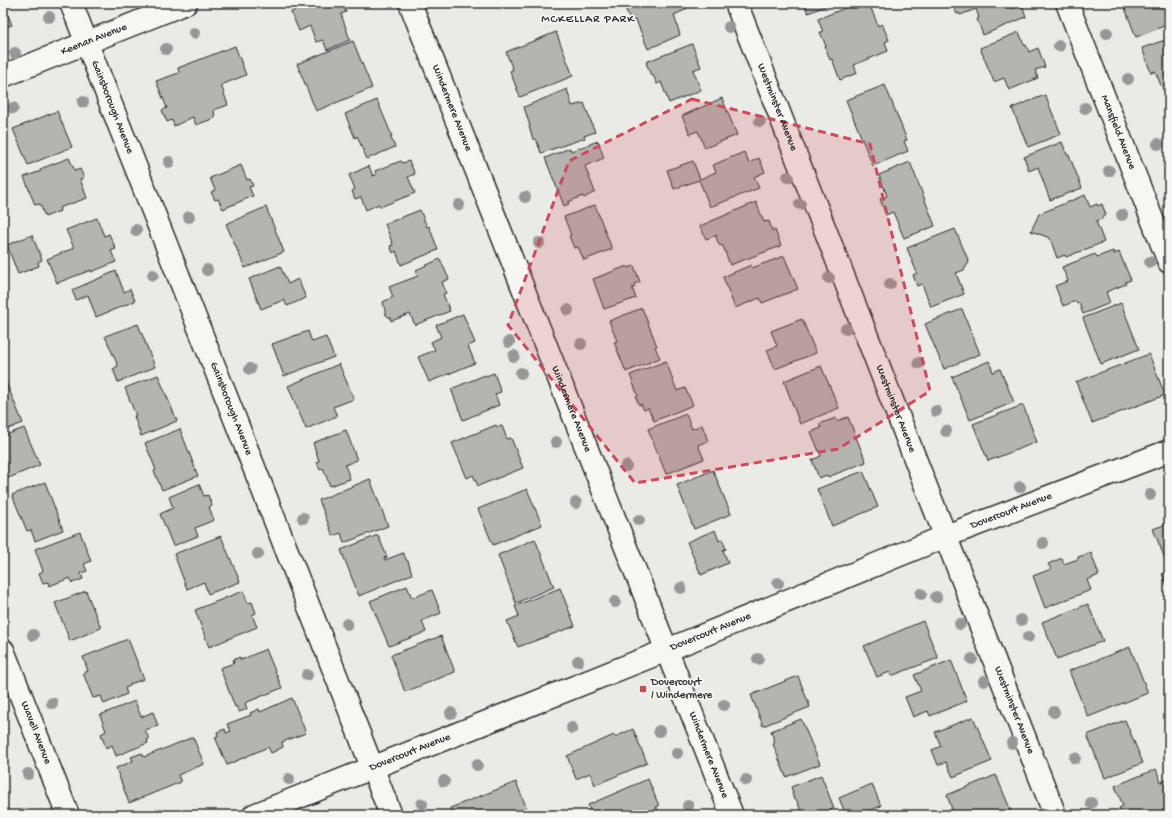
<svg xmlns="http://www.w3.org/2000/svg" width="1172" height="818" viewBox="0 0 1172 818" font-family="'Gochi Hand',sans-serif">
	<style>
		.building { fill: #b4b4b1; stroke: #2b2b2b }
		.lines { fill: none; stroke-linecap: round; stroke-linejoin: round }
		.street-casing { stroke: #2b2b2b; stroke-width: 25 }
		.secondary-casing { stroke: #2b2b2b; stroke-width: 25 }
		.street { stroke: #f6f6f2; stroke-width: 22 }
		.secondary { stroke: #f6f6f2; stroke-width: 22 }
		.tree { fill: #979795 }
		.marked { fill: #d1495b; fill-opacity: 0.2; stroke: #d1495b; stroke-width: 3; stroke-dasharray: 8 5; stroke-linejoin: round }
		.poi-dot { fill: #d1495b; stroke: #f6f6f2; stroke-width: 1.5 }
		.labels { text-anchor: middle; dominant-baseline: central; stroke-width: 3.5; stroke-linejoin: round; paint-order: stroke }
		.street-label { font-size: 11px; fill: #2b2b2b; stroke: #f6f6f2 }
		.poi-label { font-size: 11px; fill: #2b2b2b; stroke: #f6f6f2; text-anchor: start }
		.neighbourhood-label { font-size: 12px; letter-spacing: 1px; fill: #2b2b2b; stroke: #f6f6f2 }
	</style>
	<rect width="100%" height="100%" fill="#eaeae6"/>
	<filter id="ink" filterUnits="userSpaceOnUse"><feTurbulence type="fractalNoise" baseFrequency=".025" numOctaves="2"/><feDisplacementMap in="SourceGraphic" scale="8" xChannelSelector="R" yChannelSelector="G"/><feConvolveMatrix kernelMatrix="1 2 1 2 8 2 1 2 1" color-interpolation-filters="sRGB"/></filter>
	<g filter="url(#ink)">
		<g class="building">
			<polygon points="3,3 12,25 3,28"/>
			<polygon points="314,3 337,3 338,7 343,5 346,12 341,14 350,40 327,50 323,40 316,42 310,26 299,31 291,12"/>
			<polygon points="630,3 690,3 685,10 674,15 680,35 648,49 636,20 631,22 624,5"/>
			<polygon points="804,3 833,3 808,13"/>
			<polygon points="857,3 869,3 878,26 882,24 889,40 885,42 888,51 854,65 857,73 840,80 832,59 830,60 825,46 826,46 820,32 823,32 818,19"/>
			<polygon points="952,3 1009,3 1011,9 1022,4 1026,17 983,35 977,19 979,18 976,9 960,15 959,13 957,14"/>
			<polygon points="1123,3 1159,3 1161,7 1169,3 1169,24 1136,37"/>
			<polygon points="556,32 573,76 520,97 510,71 513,70 506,52"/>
			<polygon points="1019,32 1024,45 1026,45 1029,52 1038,48 1045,67 1035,70 1038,78 1009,90 1004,78 994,82 980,48"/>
			<polygon points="1165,40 1168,49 1169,49 1169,88 1163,90 1155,71 1151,73 1142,48"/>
			<polygon points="353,41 372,88 316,111 297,64"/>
			<polygon points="692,44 701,67 693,70 701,90 669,103 661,82 657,84 653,75 651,76 646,62"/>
			<polygon points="235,46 246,75 221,85 228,105 214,110 215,118 196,125 193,117 174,126 172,120 167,122 162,110 167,108 156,81 179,73 178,68"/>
			<polygon points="885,85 907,140 904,141 908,151 873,166 846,100"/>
			<polygon points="567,89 572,106 584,103 595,132 584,136 585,138 541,153 536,139 533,139 529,126 530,126 524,107"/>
			<polygon points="1045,95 1061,134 1028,147 1012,108"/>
			<polygon points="722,98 737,135 705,148 698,131 690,134 682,116"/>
			<polygon points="1169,98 1169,121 1165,111 1168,110 1164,100"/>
			<polygon points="377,100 392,136 390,136 395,147 367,159 357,136 355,138 345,114"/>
			<polygon points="57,111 72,147 28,165 13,129"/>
			<polygon points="598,141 604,158 585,166 595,192 584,198 583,196 568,202 569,204 564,206 545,158 570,148 571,151"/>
			<polygon points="1062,142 1067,155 1069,155 1082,188 1050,200 1038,167 1029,171 1024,157"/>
			<polygon points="744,152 749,163 759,158 765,172 754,177 759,188 710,207 699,180 674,189 667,170 693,161 700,179 716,172 713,165"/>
			<polygon points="69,158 75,171 80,169 84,178 80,179 87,198 59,208 60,211 45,217 40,204 35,205 24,177 41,171 40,169"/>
			<polygon points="401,161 403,163 409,161 415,174 408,177 415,193 380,207 379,204 366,210 361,197 355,199 352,191 355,189 349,175 369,166 373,176 376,175 375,171"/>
			<polygon points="910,162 935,226 904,238 893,212 886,215 880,199 887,196 879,175"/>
			<polygon points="241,165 247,180 250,179 253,186 249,187 253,196 223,209 218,199 215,200 211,192 215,190 210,178"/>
			<polygon points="1085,195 1090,207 1097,204 1098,206 1102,204 1106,215 1102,217 1102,219 1096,221 1104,242 1066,257 1065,255 1057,258 1050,238 1031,231 1039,214"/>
			<polygon points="756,202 764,222 769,221 772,231 775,230 781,246 730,265 723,246 719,245 716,237 717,235 706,239 700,226"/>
			<polygon points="595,205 612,249 584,260 578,247 574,248 569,236 571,235 564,217"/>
			<polygon points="266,207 284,252 245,268 226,224"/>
			<polygon points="420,210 427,227 429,226 438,250 401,265 396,251 393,253 390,246 393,245 385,224"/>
			<polygon points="97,218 104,236 109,234 116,249 111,251 116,262 91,272 91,270 57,283 47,259 74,248 66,230"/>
			<polygon points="955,229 969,262 964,270 956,273 964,294 931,307 922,284 917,286 913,275 917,273 907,248"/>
			<polygon points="32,235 42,260 38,262 39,266 18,274 7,245"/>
			<polygon points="1113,251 1114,254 1119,252 1131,280 1125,282 1126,284 1106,292 1110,303 1083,314 1079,303 1077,304 1076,301 1063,306 1055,286 1068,281 1062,267 1095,254 1097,257"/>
			<polygon points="784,256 798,289 762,303 760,298 735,308 723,277 751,265 752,268"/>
			<polygon points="440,259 449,279 442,282 446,293 443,294 450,311 415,325 410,314 391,321 390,318 386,315 383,302 393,297 389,287 418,276 416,270"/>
			<polygon points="280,266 288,284 298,279 306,298 287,306 284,300 261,309 249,279"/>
			<polygon points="627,266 628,268 634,266 640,282 634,284 635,287 632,288 636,298 604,309 593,279"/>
			<polygon points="116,271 124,292 130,289 135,301 96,317 88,295 76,300 72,290"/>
			<polygon points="1121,303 1139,349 1101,364 1083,318"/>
			<polygon points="642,308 657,346 655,347 660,358 626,372 614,342 617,341 609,321"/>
			<polygon points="962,309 980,354 944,369 925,324"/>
			<polygon points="463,314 475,343 468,346 475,363 429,382 418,357 435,350 431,342 441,337 436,325"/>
			<polygon points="802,319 816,353 775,369 767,350 777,346 771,331"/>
			<polygon points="138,324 155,367 118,382 113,369 118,366 105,336"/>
			<polygon points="308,331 312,342 326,337 334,357 284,376 272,344"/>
			<polygon points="1149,354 1165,395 1092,423 1076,382"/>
			<polygon points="666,361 677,391 685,388 693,405 654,421 648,408 644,410 641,404 639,405 636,397 638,396 630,375"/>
			<polygon points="989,361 993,372 1000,369 1014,402 970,420 952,377"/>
			<polygon points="339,364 354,399 333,407 337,416 306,429 288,386"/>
			<polygon points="821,366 839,408 800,424 784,381"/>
			<polygon points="494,373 501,392 495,394 499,405 463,420 451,389 485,375 486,376"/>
			<polygon points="3,375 23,423 3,431"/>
			<polygon points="158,375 177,421 141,436 134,416 136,416 125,388"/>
			<polygon points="1023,405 1037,442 988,461 973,424"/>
			<polygon points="686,414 692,429 702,425 708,441 698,445 704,459 666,474 648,429"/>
			<polygon points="848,417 866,462 828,477 827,475 819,478 812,460 821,456 811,432 821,428 819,424 836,418 837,421"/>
			<polygon points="496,425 497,427 502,426 507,439 511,438 523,468 478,486 473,475 467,478 452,443"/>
			<polygon points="24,428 40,465 6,479 5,476 3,477 3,436"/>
			<polygon points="180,429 198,476 162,490 154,471 156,470 145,443"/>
			<polygon points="346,430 357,460 345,465 350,479 330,486 323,468 320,470 317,462 319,461 313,443"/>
			<polygon points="713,470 731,514 694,529 677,485"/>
			<polygon points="863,471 878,507 832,526 817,489"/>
			<polygon points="370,479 388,526 344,543 341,533 333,536 319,500"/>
			<polygon points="45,482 63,530 35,541 31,530 27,531 12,495"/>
			<polygon points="199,484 204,496 208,495 212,506 209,507 214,520 195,528 198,536 173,546 160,514 173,508 169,497"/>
			<polygon points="527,489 542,525 493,545 478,509"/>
			<polygon points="1169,523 1169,566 1168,566 1153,529"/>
			<polygon points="715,530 719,541 722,539 726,549 723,550 728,563 701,575 687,542"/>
			<polygon points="80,532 91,561 84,564 87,571 81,573 83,579 72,583 70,578 49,586 48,582 43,583 39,573 43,571 35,549"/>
			<polygon points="378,535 387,557 384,558 385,560 403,553 407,561 408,561 412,574 359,596 341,550"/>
			<polygon points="221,536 240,582 208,594 204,582 187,589 174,554"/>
			<polygon points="535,539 554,587 516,603 498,555"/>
			<polygon points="1091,553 1099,575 1087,580 1091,590 1045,608 1033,576 1051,569 1048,564 1062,558 1064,564 1078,559 1078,557"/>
			<polygon points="1169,571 1169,591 1162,574"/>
			<polygon points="407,586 412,598 432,590 441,613 422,621 426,632 389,646 370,601"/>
			<polygon points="560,588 575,626 518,647 507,621 519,616 515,606"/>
			<polygon points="86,591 101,628 70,641 55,603"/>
			<polygon points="243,591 248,603 252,602 256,613 252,615 257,627 209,647 195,610"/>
			<polygon points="1088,604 1103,641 1057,659 1042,622"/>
			<polygon points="923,621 938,658 891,676 890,672 877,677 864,646"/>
			<polygon points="441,636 455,672 405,692 391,655"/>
			<polygon points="128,639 144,679 130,684 130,686 125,688 127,694 104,704 101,696 93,698 83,673 88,671 83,657"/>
			<polygon points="1130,647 1148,693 1088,717 1069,671"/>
			<polygon points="266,649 282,688 245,703 247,709 239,712 236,706 235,707 220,668 234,663 233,660 240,657 241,660"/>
			<polygon points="951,660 967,701 930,716 928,711 913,717 905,697 921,691 914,675"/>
			<polygon points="798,676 810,707 763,726 751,695"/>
			<polygon points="292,698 306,733 282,742 283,747 271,753 268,747 227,765 215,737 218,736 217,732 225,729 226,733 231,731 227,724 251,715 250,713 259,709 260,712"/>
			<polygon points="135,701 141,717 153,712 158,726 145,730 149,739 147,740 148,743 116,756 112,745 106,748 101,734 106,731 100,715"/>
			<polygon points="973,717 992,761 953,777 946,762 938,765 932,750 941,746 935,732"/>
			<polygon points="801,719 820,764 786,777 773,744 775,743 771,731"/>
			<polygon points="1125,720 1143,763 1105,778 1087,735"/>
			<polygon points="633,729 647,763 595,785 590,773 576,779 567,756 614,735 615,737"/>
			<polygon points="193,737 204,764 178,775 181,782 129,803 116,768 133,761 131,757 142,753 144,757"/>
			<polygon points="1156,769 1161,782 1169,779 1169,815 1119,815 1119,813 1121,812 1119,808 1123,806 1115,786"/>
			<polygon points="821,775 834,808 818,815 803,815 796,799 794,800 792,793 793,792 791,787"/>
			<polygon points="996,775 1011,811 1002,815 954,815 947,795"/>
			<polygon points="648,779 659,806 656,807 658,810 652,812 654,815 592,815 588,805"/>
			<polygon points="516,782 529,814 526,815 453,815 450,808"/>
			<polygon points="872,784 881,806 858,815 846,815 839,798"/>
		</g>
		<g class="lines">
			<g class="street-casing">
				<g id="street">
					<path id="s1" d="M71,3L391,815"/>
					<path id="s2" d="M410,3L732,815"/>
					<path id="s3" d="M736,3L1055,815"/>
					<path id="s4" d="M1067,3L1169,262"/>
					<path id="s5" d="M3,76L186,3"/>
					<path id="s6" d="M3,650L68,815"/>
				</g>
			</g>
			<g class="secondary-casing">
				<g id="secondary">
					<path id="s7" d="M254,815L667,650L946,536L1169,451"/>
				</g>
			</g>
			<use href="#street" class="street"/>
			<use href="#secondary" class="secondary"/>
		</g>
		<g class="tree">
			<circle cx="49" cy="17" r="6"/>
			<circle cx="729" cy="27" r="6"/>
			<circle cx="194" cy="33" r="6"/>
			<circle cx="1107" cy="33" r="6"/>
			<circle cx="1059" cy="46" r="6"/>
			<circle cx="166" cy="49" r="6"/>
			<circle cx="15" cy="53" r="6"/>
			<circle cx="1128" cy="79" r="6"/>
			<circle cx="83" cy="102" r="6"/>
			<circle cx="13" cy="108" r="6"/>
			<circle cx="1085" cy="108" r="6"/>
			<circle cx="760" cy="121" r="6"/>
			<circle cx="1158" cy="144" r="6"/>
			<circle cx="169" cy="162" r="6"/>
			<circle cx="1109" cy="171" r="6"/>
			<circle cx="788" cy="177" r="6"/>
			<circle cx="525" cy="197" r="6"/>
			<circle cx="800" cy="204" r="6"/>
			<circle cx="459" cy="205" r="6"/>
			<circle cx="1122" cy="215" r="6"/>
			<circle cx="189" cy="217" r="6"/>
			<circle cx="136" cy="230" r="6"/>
			<circle cx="539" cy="243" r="6"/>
			<circle cx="1150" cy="262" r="6"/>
			<circle cx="207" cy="270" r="6"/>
			<circle cx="153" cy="275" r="6"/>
			<circle cx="829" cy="278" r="6"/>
			<circle cx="890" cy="284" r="6"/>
			<circle cx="568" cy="310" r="6"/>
			<circle cx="846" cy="329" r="6"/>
			<circle cx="509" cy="342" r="6"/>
			<circle cx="581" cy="344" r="6"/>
			<circle cx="514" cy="356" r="6"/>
			<circle cx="919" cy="363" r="6"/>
			<circle cx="250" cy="369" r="6"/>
			<circle cx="521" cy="373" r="6"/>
			<circle cx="936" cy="411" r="6"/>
			<circle cx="946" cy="431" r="6"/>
			<circle cx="556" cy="442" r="6"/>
			<circle cx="626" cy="466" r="6"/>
			<circle cx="1020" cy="487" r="6"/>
			<circle cx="1150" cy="495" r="6"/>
			<circle cx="576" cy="503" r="6"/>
			<circle cx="303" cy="518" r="6"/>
			<circle cx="639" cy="520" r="6"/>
			<circle cx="1043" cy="543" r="6"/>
			<circle cx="258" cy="554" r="6"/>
			<circle cx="778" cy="583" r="6"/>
			<circle cx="681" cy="588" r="6"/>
			<circle cx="921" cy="594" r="6"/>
			<circle cx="936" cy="597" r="6"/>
			<circle cx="615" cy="602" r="6"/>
			<circle cx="1021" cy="620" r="6"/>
			<circle cx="347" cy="624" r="6"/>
			<circle cx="960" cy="624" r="6"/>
			<circle cx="33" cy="635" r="6"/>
			<circle cx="1028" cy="637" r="6"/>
			<circle cx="758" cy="659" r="6"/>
			<circle cx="972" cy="659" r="6"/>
			<circle cx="578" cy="661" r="6"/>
			<circle cx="307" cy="675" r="6"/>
			<circle cx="984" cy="681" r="6"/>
			<circle cx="52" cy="703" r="6"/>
			<circle cx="724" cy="705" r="6"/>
			<circle cx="1054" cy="712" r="6"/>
			<circle cx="451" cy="713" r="6"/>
			<circle cx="572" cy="728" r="6"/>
			<circle cx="659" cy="731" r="6"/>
			<circle cx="1012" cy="743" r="6"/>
			<circle cx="677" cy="753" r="6"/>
			<circle cx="1075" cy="758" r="6"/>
			<circle cx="477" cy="765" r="6"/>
			<circle cx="28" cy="774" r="6"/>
			<circle cx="289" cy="779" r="6"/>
			<circle cx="746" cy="780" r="6"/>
			<circle cx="444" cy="781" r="6"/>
			<circle cx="1091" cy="803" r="6"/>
			<circle cx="422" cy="804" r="6"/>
			<circle cx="688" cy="806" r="6"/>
		</g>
	</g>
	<path class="marked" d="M692,99L870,144L930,391L838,449L635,483L508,325L569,161Z"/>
	<rect class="poi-dot" x="639" y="685" width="8" height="8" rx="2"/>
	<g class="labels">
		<g class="street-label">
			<text stroke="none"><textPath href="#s5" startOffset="98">Keenan Avenue</textPath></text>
			<text stroke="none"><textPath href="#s3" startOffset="112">Westminster Avenue</textPath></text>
			<text stroke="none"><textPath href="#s1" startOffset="112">Gainsborough Avenue</textPath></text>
			<text stroke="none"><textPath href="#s2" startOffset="113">Windermere Avenue</textPath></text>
			<text stroke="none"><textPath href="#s4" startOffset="139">Mansfield Avenue</textPath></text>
			<text stroke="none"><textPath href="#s1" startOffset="436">Gainsborough Avenue</textPath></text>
			<text stroke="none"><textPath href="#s2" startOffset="437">Windermere Avenue</textPath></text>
			<text stroke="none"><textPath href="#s3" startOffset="436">Westminster Avenue</textPath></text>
			<text stroke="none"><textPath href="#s7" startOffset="816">Dovercourt Avenue</textPath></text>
			<text stroke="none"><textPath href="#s7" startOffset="492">Dovercourt Avenue</textPath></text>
			<text stroke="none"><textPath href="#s3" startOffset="760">Westminster Avenue</textPath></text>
			<text stroke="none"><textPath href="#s6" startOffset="89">Wavell Avenue</textPath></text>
			<text stroke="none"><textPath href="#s7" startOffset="168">Dovercourt Avenue</textPath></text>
			<text stroke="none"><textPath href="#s2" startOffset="809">Windermere Avenue</textPath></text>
		</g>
		<g class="poi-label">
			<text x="651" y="683">Dovercourt<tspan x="651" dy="13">/ Windermere</tspan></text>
		</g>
		<g class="neighbourhood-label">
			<text x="588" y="20">MCKELLAR PARK</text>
		</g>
	</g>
	<rect width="1172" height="818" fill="none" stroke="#f6f6f2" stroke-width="16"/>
	<rect x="8" y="8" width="1156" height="802" fill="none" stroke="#2b2b2b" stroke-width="1.5" filter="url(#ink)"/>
</svg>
